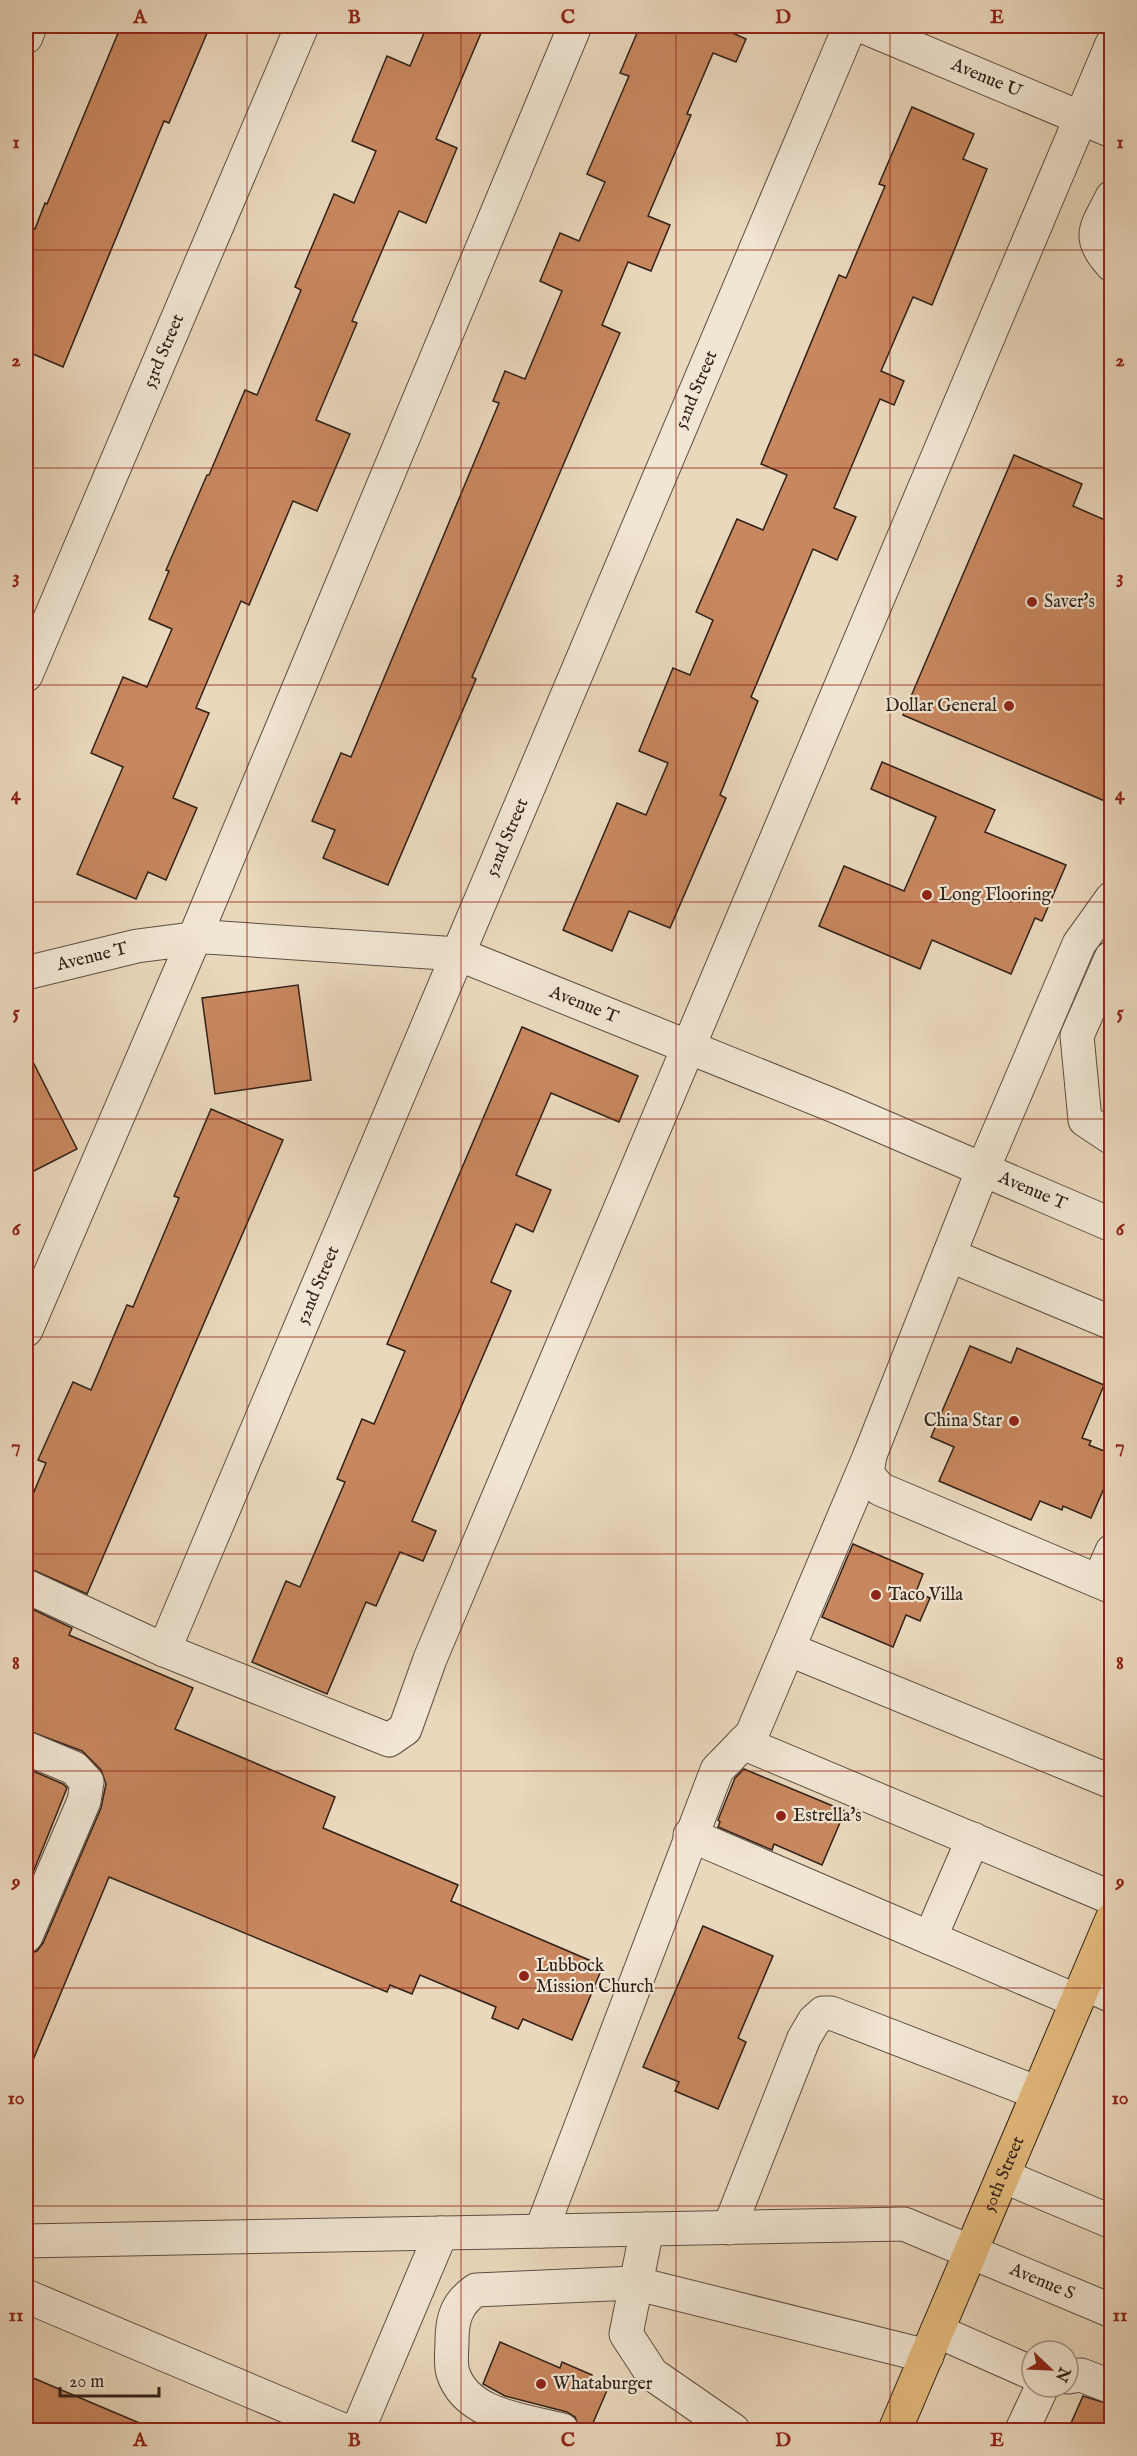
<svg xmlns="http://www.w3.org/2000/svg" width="1137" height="2456" viewBox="0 0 1137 2456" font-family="'IM FELL English',serif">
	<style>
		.building { fill: #c8875f; stroke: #2f2019; stroke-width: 1.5 }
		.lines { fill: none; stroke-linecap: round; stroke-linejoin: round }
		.minor-casing { stroke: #5e4e42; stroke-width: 35 }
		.major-casing { stroke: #2f2019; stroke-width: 35 }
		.minor { stroke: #f1e6d3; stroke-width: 33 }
		.major { stroke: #e5bc7e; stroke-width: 33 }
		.grid { fill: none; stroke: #8f2418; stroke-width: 1.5; stroke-opacity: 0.55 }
		.poi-dot { fill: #8f2418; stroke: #f1e6d3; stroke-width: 2 }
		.labels { text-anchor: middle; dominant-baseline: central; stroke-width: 4.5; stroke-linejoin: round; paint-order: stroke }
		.street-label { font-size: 18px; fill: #2f2019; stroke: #f1e6d3 }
		.poi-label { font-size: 18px; fill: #2f2019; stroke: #f1e6d3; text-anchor: start }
		.neatline { fill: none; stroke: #8f2418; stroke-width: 2 }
		.grid-label { font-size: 20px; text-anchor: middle; font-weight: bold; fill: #8f2418 }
	</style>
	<rect width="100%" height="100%" fill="#ead8bc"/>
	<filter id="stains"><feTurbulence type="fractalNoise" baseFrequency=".00333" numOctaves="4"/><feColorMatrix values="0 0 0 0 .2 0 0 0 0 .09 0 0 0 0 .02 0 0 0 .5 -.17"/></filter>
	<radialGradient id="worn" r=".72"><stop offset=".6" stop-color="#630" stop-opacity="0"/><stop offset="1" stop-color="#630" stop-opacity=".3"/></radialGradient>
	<g class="building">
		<polygon points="121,26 210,26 169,123 164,121 63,367 26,351 26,225 35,229 45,203 47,204"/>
		<polygon points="427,26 484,26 436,139 457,148 426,223 399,211 352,321 357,323 316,420 350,434 317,511 293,501 249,605 241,601 196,708 209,713 173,798 197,808 166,880 148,872 136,899 77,874 123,767 91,753 123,677 147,687 172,629 149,619 169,571 166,570 207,475 209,475 245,390 257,395 301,290 295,287 334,194 354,203 376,151 352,141 387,56 410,66"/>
		<polygon points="640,26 725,26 723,29 746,39 736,62 713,53 687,114 691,115 648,216 670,225 651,271 628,262 602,325 620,333 472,677 476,679 388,885 323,858 335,830 312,821 341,753 351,757 499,403 493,401 505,371 525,379 562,291 540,281 560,233 579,241 605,182 587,174 629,76 620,73"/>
		<polygon points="912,107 974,134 963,159 987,169 932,305 913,297 881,371 904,381 894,405 880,399 834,508 856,517 837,560 813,549 751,697 758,701 720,795 726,798 670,928 629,911 612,951 563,930 617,803 646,815 668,763 639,751 673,668 690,675 713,620 696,612 737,519 763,530 787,475 761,464 839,275 846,278 885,186 879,184"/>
		<polygon points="1014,455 1082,484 1073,506 1112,523 1112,804 903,715"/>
		<polygon points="882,762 995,810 985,832 1066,865 1042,921 1035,918 1011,974 932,940 920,969 819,926 844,866 904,891 936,817 871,789"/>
		<polygon points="298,985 311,1080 215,1094 202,998"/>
		<polygon points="522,1027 638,1076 619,1122 551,1093 516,1175 551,1190 533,1232 516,1224 491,1282 511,1291 412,1521 436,1531 423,1561 400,1552 376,1606 366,1602 327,1694 252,1662 286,1581 300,1587 345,1482 337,1479 362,1419 374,1424 405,1351 387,1344"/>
		<polygon points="26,1048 77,1149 26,1175"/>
		<polygon points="211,1109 283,1140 87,1594 26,1567 26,1511 46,1463 38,1460 73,1382 91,1390 127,1305 133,1307 179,1198 174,1196"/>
		<polygon points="970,1346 1011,1363 1017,1348 1104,1385 1082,1438 1091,1441 1089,1445 1112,1454 1112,1470 1091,1518 1063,1506 1062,1510 1040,1501 1031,1520 939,1481 954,1447 931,1437"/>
		<polygon points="853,1544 923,1574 916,1592 930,1598 920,1621 906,1615 893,1647 822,1617"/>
		<polygon points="26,1606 72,1628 69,1635 193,1688 175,1729 335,1797 323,1828 458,1885 451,1901 603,1966 572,2040 523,2019 518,2029 492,2018 496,2007 420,1975 412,1994 390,1985 387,1992 109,1877 26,2077 26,1954 37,1951 43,1943 101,1808 106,1784 101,1770 82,1751 26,1730"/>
		<polygon points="26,1768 63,1784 67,1788 26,1890"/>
		<polygon points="744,1769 845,1811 822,1865 774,1844 772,1850 718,1827 720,1822 718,1820 735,1778"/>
		<polygon points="703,1926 773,1956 738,2038 746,2042 718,2109 675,2091 679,2082 643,2067"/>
		<polygon points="500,2342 560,2368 562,2362 592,2375 590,2380 608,2388 590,2430 580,2430 575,2417 567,2412 505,2396 483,2384"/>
		<polygon points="26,2375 156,2430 26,2430"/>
		<polygon points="1083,2396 1112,2405 1112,2430 1068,2430"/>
	</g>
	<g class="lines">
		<g class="minor-casing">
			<g id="minor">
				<path id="s1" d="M862,26L1112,131"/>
				<polyline points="26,37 30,26"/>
				<path d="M1112,197C1097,228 1085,236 1112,265"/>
				<path id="s2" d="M26,675L302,26"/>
				<polyline points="1112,898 1079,944 983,1169 870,1455 867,1474 880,1489 1112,1587"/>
				<polyline points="1111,958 1077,1036 1085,1120 1112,1138"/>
				<path id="s3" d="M26,973L137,946L207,937L458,954L837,1107L1112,1225"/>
				<polyline points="949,1255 1112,1323"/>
				<polyline points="26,1330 194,939 575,26"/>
				<polyline points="1099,1581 1112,1551"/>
				<polyline points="26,1586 164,1650 389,1740 405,1729 430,1659 1112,44"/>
				<polyline points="788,1649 1112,1782"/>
				<path id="s4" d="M164,1650L850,26"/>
				<polyline points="743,1743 1112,1898"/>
				<polyline points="26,1748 74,1768 87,1782 84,1801 26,1936"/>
				<polyline points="690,1835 1077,2001"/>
				<polyline points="930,1938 973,1839"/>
				<polyline points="1085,1984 1112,1996"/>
				<polyline points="1003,2176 1112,2222"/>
				<polyline points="729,2228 804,2038 814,2021 823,2013 831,2013 1038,2093"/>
				<polyline points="647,2229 626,2334 652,2374 733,2430"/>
				<polyline points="541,2231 717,1770 752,1734 870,1455"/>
				<path id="s5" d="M26,2241L904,2224L1112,2311"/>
				<polyline points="26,2296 343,2430"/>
				<polyline points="937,2331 1032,2373"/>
				<polyline points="1068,2377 1081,2375 1112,2387"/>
				<polyline points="358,2430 441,2233"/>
				<path d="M562,2430C524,2420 467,2416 453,2373C450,2364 452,2351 452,2341C452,2318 457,2303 476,2290L634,2283L927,2356"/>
				<polyline points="1022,2430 1042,2387"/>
			</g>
		</g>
		<g class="major-casing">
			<g id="major">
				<path id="s6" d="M895,2430L1112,1919"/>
			</g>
		</g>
		<use href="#minor" class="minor"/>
		<use href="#major" class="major"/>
	</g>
	<path class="grid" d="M247,26V2430M461,26V2430M676,26V2430M890,26V2430M26,250H1112M26,468H1112M26,685H1112M26,902H1112M26,1119H1112M26,1337H1112M26,1554H1112M26,1771H1112M26,1988H1112M26,2206H1112"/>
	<g class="poi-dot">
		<circle cx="1032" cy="602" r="6"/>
		<circle cx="1009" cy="706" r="6"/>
		<circle cx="927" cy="895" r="6"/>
		<circle cx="1014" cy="1421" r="6"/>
		<circle cx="876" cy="1595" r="6"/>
		<circle cx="781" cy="1816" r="6"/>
		<circle cx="524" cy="1976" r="6"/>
		<circle cx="541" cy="2384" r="6"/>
	</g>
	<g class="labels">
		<g class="street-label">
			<text stroke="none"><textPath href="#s1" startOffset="135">Avenue U</textPath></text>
			<text stroke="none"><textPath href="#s2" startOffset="352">53rd Street</textPath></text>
			<text stroke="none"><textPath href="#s4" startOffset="1368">52nd Street</textPath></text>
			<text stroke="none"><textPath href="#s4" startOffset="882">52nd Street</textPath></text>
			<text stroke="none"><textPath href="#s3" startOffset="68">Avenue T</textPath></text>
			<text stroke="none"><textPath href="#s3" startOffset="572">Avenue T</textPath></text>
			<text stroke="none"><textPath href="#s3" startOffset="1058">Avenue T</textPath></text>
			<text stroke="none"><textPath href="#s4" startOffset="396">52nd Street</textPath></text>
			<text stroke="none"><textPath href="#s6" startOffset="278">50th Street</textPath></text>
			<text stroke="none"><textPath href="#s5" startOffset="1028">Avenue S</textPath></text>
		</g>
		<g class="poi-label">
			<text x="1044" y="602">Saver's</text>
			<text x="997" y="706" text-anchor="end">Dollar General</text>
			<text x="939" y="895">Long Flooring</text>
			<text x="1002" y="1421" text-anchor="end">China Star</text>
			<text x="888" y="1595">Taco Villa</text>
			<text x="793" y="1816">Estrella's</text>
			<text x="536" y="1966">Lubbock<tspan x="536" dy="21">Mission Church</tspan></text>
			<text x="553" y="2384">Whataburger</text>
		</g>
	</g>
	<rect width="1137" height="2456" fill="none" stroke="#ead8bc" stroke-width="66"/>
	<g transform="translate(1050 2369) rotate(113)"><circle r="28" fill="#f1e6d3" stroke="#a39789" stroke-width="1.5"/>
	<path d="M0-4.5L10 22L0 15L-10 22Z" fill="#8f2418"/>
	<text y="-9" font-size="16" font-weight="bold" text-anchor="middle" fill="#2f2019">N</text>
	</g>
	<path d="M60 2387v9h99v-9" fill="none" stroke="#2f2019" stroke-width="3"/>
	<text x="69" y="2387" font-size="18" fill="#2f2019" stroke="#f1e6d3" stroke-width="4.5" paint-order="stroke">20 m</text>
	<rect x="33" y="33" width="1071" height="2390" class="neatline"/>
	<g class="grid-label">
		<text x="140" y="23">A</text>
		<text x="354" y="23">B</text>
		<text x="568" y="23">C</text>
		<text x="783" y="23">D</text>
		<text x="997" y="23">E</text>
		<text x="16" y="148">1</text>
		<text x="1120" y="148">1</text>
		<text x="16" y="366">2</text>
		<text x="1120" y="366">2</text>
		<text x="16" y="583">3</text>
		<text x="1120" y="583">3</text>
		<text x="16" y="800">4</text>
		<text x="1120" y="800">4</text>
		<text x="16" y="1018">5</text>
		<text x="1120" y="1018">5</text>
		<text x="16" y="1235">6</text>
		<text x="1120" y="1235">6</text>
		<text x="16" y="1452">7</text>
		<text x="1120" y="1452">7</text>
		<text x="16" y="1669">8</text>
		<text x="1120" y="1669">8</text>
		<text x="16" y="1887">9</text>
		<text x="1120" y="1887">9</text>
		<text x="16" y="2104">10</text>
		<text x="1120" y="2104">10</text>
		<text x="16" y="2321">11</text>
		<text x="1120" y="2321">11</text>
		<text x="140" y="2446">A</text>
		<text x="354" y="2446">B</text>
		<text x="568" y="2446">C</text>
		<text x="783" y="2446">D</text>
		<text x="997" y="2446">E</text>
	</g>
	<rect width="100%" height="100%" filter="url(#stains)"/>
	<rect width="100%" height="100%" fill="url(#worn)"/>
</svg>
